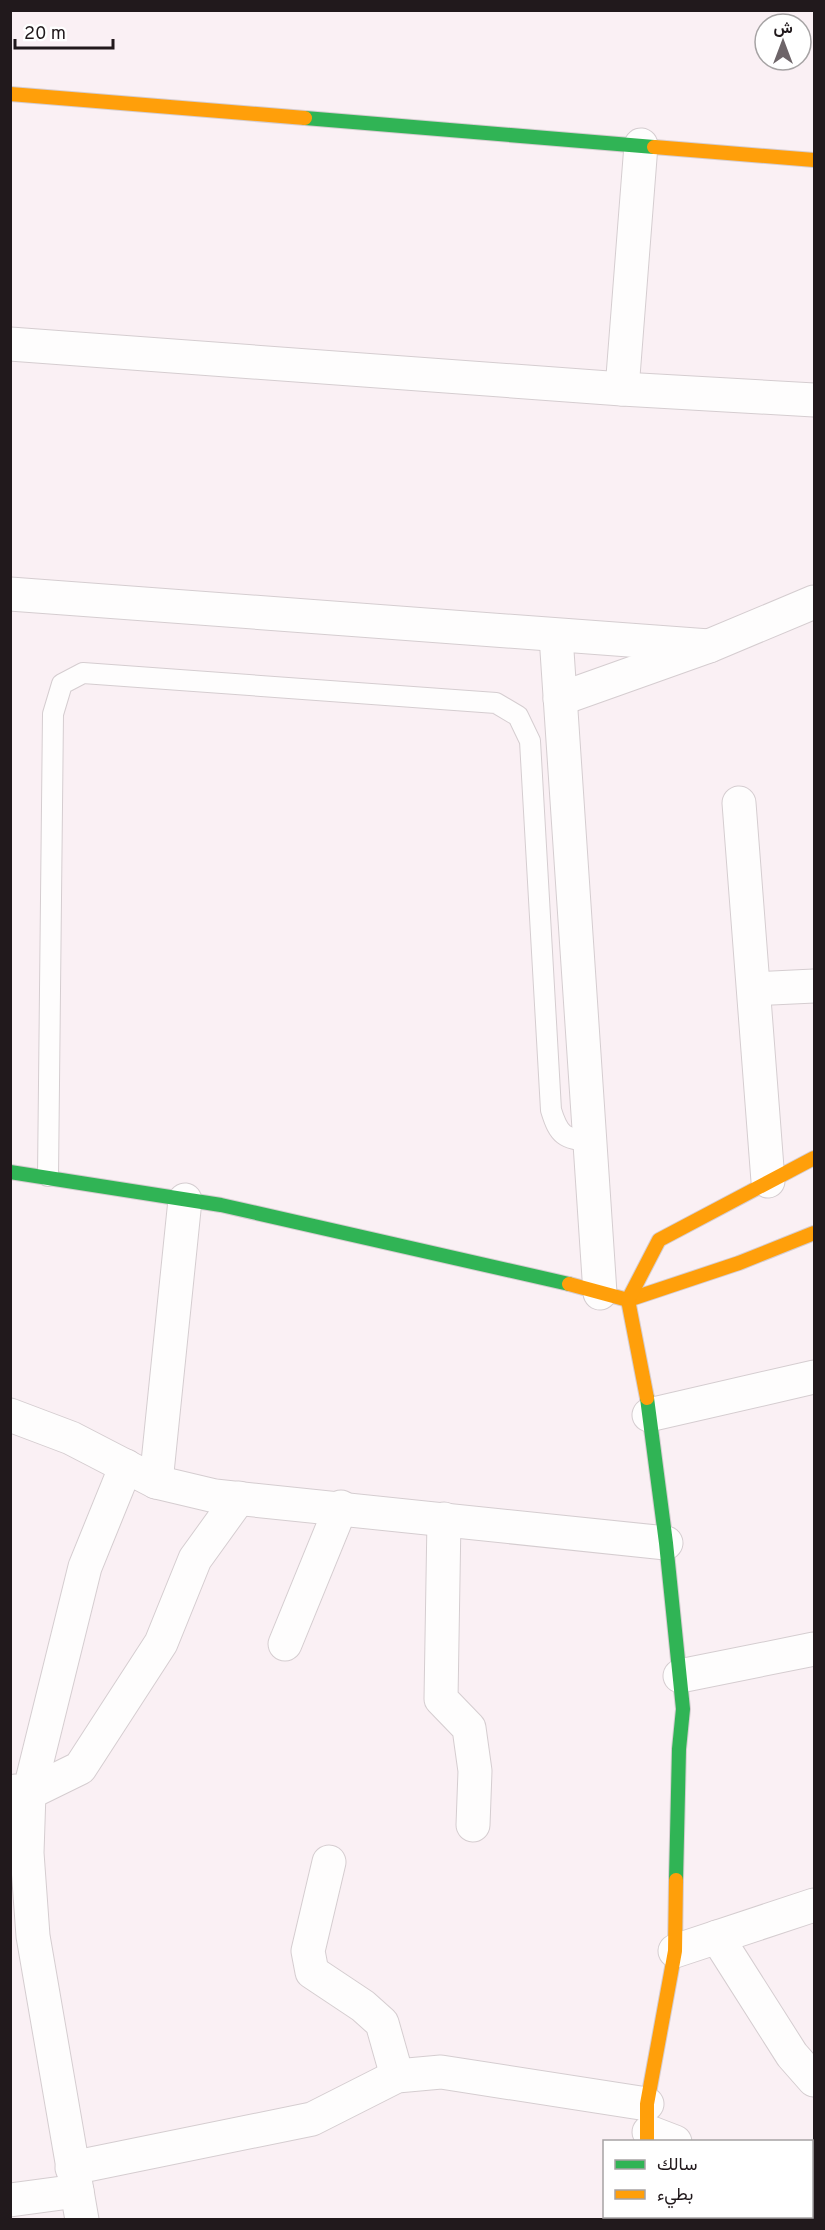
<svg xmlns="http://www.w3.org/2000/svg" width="825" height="2230" viewBox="0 0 825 2230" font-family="Overpass,Vazirmatn,sans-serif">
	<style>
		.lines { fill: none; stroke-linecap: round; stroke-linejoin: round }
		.lane-casing { stroke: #d5cdd0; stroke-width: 22 }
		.street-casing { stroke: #d5cdd0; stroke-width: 35 }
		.fast-casing { stroke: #d5cdd0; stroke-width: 16 }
		.slow-casing { stroke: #d5cdd0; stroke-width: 16 }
		.lane { stroke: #fefdfd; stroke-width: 20 }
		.street { stroke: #fefdfd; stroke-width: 33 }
		.fast { stroke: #30b455; stroke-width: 14 }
		.slow { stroke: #ff9f0a; stroke-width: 14 }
	</style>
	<rect width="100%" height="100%" fill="#faf0f4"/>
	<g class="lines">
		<g class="lane-casing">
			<path id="lane" d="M48,1176L53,714L62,684L83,673L496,703L518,716L530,741L551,1110C559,1136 564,1138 590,1142"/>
		</g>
		<g class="street-casing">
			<g id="street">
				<polyline points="10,344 622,389 814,400"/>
				<polyline points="622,389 641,145"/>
				<polyline points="10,594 709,646"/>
				<polyline points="556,636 600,1293"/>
				<polyline points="560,699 709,646 814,602"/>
				<polyline points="739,803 768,1181"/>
				<polyline points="754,989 814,986"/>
				<polyline points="10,1415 71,1438 156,1482 215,1496 666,1543"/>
				<polyline points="649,1415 814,1377"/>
				<polyline points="156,1482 185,1200"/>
				<polyline points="444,1519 441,1699 469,1728 475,1771 473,1825"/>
				<polyline points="285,1644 341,1507"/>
				<polyline points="680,1676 814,1649"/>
				<polyline points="15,1791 29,1793 80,1768 161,1643 195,1559 239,1498"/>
				<polyline points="329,1862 308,1951 312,1972 363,2006 382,2023 397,2076"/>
				<polyline points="717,1937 792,2055 814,2080"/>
				<polyline points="675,1951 814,1905"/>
				<polyline points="649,2132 675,2142"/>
				<polyline points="72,2168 312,2119 397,2076 441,2072 647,2104"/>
				<polyline points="10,2200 77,2191"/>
				<polyline points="82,2220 33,1936 27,1853 29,1793 85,1567 126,1466"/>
				<polyline points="630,2220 630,2216"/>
				<polyline points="751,2220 751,2216"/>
			</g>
		</g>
		<g class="fast-casing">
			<g id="fast">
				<polyline points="305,118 654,147"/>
				<polyline points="10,1172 221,1205 569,1284"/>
				<polyline points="647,1398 666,1543 683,1709 679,1749 676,1880"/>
			</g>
		</g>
		<g class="slow-casing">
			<g id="slow">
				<polyline points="10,94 305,118"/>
				<polyline points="654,147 814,160"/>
				<polyline points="569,1284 628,1300 739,1263 814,1233"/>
				<polyline points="647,1398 628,1300 659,1240 814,1158"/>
				<polyline points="647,2142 647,2104 675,1951 676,1880"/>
			</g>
		</g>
		<use href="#lane" class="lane"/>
		<use href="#street" class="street"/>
		<use href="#fast" class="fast"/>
		<use href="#slow" class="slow"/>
	</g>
	<rect width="825" height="2230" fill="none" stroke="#21191c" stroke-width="24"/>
	<rect x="603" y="2140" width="210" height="78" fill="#ffffff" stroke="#a6a3a4" stroke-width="1.5"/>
	<rect x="615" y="2160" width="30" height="9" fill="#30b455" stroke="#a6a3a4" stroke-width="1.5"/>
	<text x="657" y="2170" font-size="18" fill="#21191c">سالك</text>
	<rect x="615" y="2190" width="30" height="9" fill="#ff9f0a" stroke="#a6a3a4" stroke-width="1.5"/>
	<text x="657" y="2200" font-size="18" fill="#21191c">بطيء</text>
	<g transform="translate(783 42)"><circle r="28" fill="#ffffff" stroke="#a6a3a4" stroke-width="1.5"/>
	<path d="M0-4.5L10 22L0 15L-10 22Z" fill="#6d6468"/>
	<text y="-9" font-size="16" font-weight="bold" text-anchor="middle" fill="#21191c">ش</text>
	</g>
	<path d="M15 39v9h98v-9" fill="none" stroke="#21191c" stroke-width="3"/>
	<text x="24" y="39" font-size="18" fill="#21191c" stroke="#ffffff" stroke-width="4.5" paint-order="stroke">20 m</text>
</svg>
